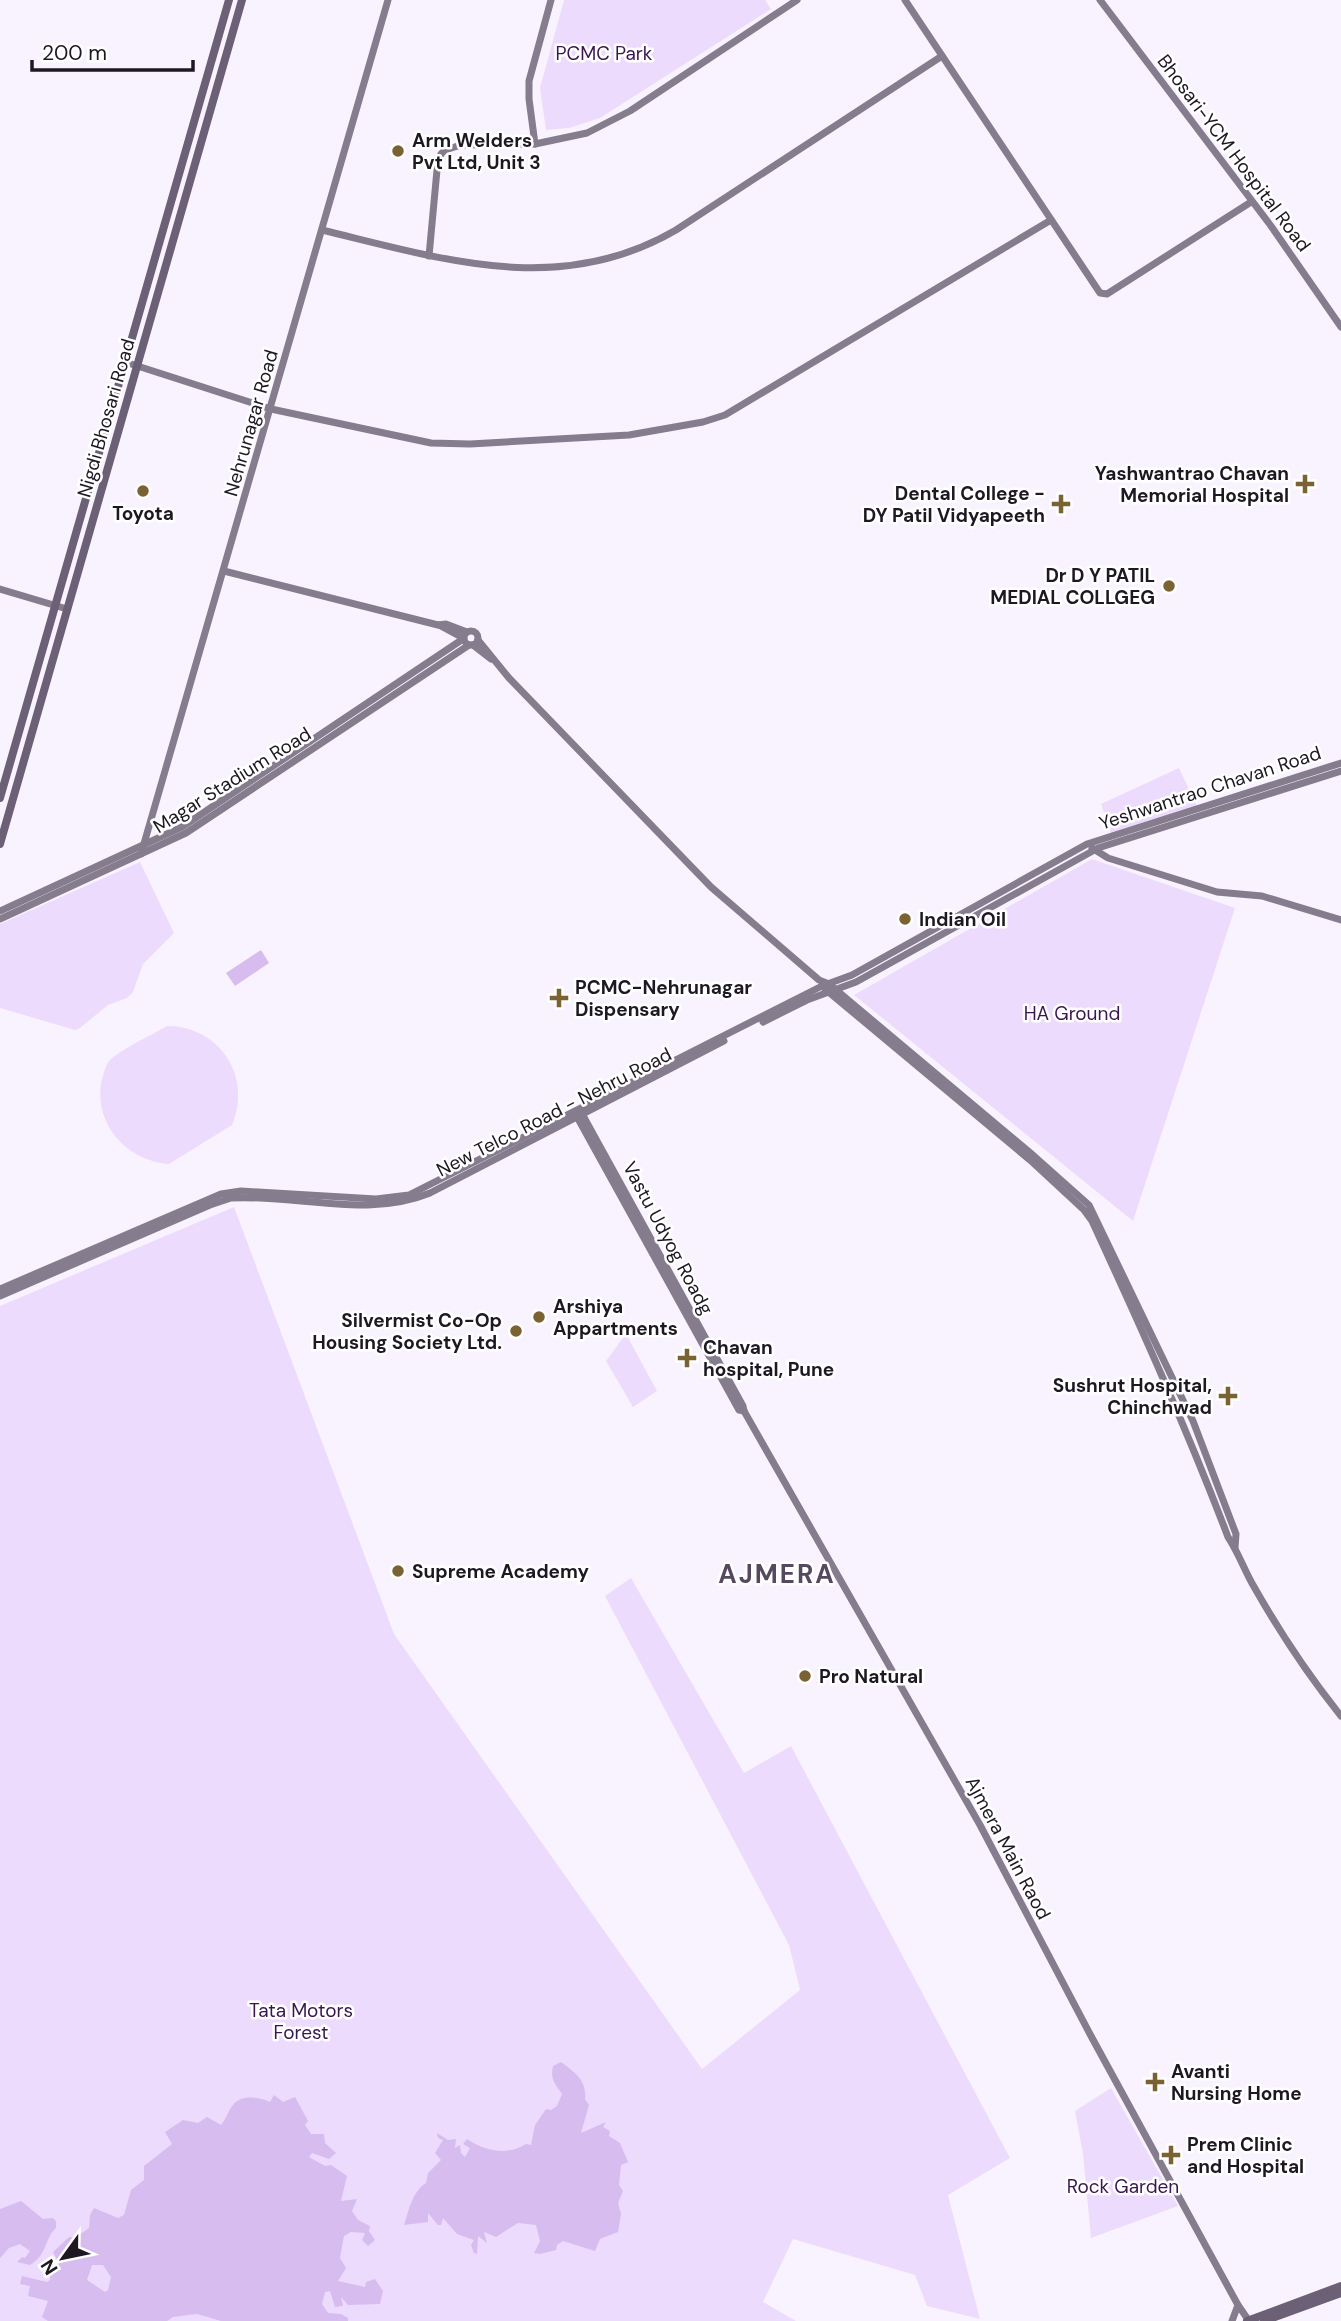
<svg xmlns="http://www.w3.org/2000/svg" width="1341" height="2321" viewBox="0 0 1341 2321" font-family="'DM Sans',sans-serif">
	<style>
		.green { fill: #eddbfd }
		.water { fill: #d7bcef; fill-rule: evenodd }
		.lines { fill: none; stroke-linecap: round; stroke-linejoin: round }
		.secondary { stroke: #857c8e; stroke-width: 7 }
		.primary { stroke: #6b6075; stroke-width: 8 }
		.poi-dot { fill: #7b6233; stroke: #fff; stroke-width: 2.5 }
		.labels { text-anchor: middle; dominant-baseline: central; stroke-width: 5; stroke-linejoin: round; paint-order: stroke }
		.park-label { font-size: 19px; fill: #3a1651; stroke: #fff }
		.poi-label { font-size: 19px; font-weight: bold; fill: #1d1822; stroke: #fff; text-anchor: start }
		.street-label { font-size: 19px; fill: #1d1822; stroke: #fff }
		.district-label { font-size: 26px; font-weight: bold; letter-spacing: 2px; fill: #554960; stroke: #fff }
	</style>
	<rect width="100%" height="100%" fill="#f9f3ff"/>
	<g class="green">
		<polygon points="564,0 765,0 771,9 600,118 569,128 546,130 540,88"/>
		<polygon points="1179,768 1197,807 1111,834 1101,804"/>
		<polygon points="1092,859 1235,908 1133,1221 854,995"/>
		<polygon points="140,862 174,933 143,964 133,992 127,998 108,1005 80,1028 75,1030 0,1008 0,924"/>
		<path d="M167,1026C219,1026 253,1076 232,1125L169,1164C128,1161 95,1126 101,1084C103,1076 105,1064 111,1059C125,1047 150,1036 167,1026Z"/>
		<polygon points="234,1207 394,1634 702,2069 800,1990 789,1945 605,1596 631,1578 744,1773 791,1746 1010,2158 948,2195 980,2319 927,2306 915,2275 793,2239 763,2302 796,2321 0,2321 0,1306"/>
		<polygon points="626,1334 657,1391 633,1407 606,1361"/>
		<polygon points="1111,2088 1178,2206 1091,2238 1083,2154 1075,2111"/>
	</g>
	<g class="water">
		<polygon points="261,950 269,963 235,986 226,973"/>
		<path d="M561,2062C575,2072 587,2081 585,2099L589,2105L581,2133L606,2122L603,2127L610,2131L609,2136L620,2143L628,2162L621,2165L619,2185L623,2191L618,2203L621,2214L618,2232L600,2239L595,2251L563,2241L557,2245L556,2250L540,2254L534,2253L540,2241L536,2225L518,2223L496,2237L484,2232L487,2243L478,2236L477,2254L474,2253L471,2245L474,2240L457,2234L443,2218L441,2225H438L428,2213V2222L404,2225C409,2210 412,2192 426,2183L428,2173L441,2160L435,2153L443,2140L438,2138L437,2133L448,2140L456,2139L455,2148L460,2145L461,2153L465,2157L470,2148L463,2144L467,2139C485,2151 507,2156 526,2144L531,2145L535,2125L546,2109L551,2110L557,2106L562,2094C555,2084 550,2079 553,2066Z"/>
		<path d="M274,2095L283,2102L295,2097L308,2121L305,2125L311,2134H324L325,2143L336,2153L329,2159L312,2153L309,2157L325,2166L331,2165L347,2176L341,2201L357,2199L352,2211L358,2220L370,2226L369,2231L375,2240L368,2246L362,2240L365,2233L351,2232L344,2236L340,2258L346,2268L338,2281L365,2287L366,2282L375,2279L383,2291L380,2304L348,2305L341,2297L343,2306L335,2307L330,2291L325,2292L322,2304L328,2313L341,2314L348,2318V2321H221L197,2314L173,2317L167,2321H48L42,2317L48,2301L28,2296L30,2286L20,2284L22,2276L47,2282L50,2280L51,2262L56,2263L57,2260L53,2252L69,2237L75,2238L89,2228L90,2215L94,2208L118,2218L124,2215L131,2190L144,2180V2166L172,2144L165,2132L183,2120L198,2123L207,2117L221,2125C226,2119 228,2111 233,2105C241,2094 259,2097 270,2102ZM92,2265H103L111,2277L108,2290L105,2292L87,2280Z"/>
		<path d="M21,2201L43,2219L53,2218L56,2221V2228C44,2239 48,2254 30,2265L17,2262L22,2257L25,2258L30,2251L20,2244L9,2248L0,2258V2209Z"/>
	</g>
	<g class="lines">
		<g class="secondary">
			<polyline points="905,0 1100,293 1107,294 1251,202"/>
			<polyline points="1100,0 1271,226 1341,327"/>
			<polyline points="535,144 529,99 529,81 551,0"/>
			<path d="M322,230C443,259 560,298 676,230L942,56"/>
			<polyline points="429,256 437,170 441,154 445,150 461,145 535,144 587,133 630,111 797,0"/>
			<polyline points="125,362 271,409 431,443 470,444 629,435 703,422 725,415 1051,220"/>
			<polyline points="224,571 438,625 446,624 467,632"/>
			<polyline points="0,589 67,609"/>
			<polyline points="439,625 463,638"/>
			<circle cx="471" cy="638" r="7"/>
			<polyline points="478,640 509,678 711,887 819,980 829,984 1034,1156 1089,1205 1193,1421 1236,1534 1235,1548"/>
			<polyline points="473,645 491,659"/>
			<polyline points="1092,848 1108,858 1217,892 1262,896 1341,920"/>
			<polyline points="141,854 388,0"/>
			<polyline points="0,911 182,827 463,639"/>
			<polyline points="0,919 186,833 469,645"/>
			<path d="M825,989L1030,1160L1084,1210L1092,1221C1140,1325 1187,1429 1228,1537C1238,1552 1244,1569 1253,1585C1279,1631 1308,1675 1341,1716"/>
			<polyline points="763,1022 807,1000 856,982 1098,848 1341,771"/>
			<polyline points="581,1112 743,1406 744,1411 980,1825 1091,2036 1238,2305 1249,2321"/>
			<polyline points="576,1115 739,1410 744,1411"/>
			<polyline points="0,1289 221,1194 241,1191 376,1199 409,1195 822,986 852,975 1087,844 1341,763"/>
			<path d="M0,1296L210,1205L231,1198C297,1194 367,1219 430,1193L724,1041"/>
			<polyline points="1232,2321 1238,2305"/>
		</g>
		<g class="primary">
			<polyline points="0,798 229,0"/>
			<polyline points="0,844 242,0"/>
			<polyline points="1247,2321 1341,2286"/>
			<polyline points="1264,2321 1341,2293"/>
		</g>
	</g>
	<g class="poi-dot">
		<circle cx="398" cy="151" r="7"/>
		<path d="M1301.5 473.5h7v7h7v7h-7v7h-7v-7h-7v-7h7z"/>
		<circle cx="143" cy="491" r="7"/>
		<path d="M1057.5 493.5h7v7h7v7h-7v7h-7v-7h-7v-7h7z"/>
		<circle cx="1169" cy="586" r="7"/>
		<circle cx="905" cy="919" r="7"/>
		<path d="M555.5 987.5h7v7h7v7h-7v7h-7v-7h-7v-7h7z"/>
		<circle cx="539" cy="1317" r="7"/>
		<circle cx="516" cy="1331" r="7"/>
		<path d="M683.5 1347.5h7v7h7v7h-7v7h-7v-7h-7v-7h7z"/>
		<path d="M1224.5 1385.5h7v7h7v7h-7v7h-7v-7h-7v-7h7z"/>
		<circle cx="398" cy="1571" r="7"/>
		<circle cx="805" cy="1676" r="7"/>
		<path d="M1151.5 2071.5h7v7h7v7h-7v7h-7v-7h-7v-7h7z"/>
		<path d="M1167.5 2144.5h7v7h7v7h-7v7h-7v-7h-7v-7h7z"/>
	</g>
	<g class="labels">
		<g class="park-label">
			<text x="604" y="53">PCMC Park</text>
			<text x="1072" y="1013">HA Ground</text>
			<text x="301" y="2010">Tata Motors<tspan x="301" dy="22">Forest</tspan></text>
			<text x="1123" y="2186">Rock Garden</text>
		</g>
		<g class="poi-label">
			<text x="412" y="140">Arm Welders<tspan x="412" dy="22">Pvt Ltd, Unit 3</tspan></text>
			<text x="1289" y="473" text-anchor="end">Yashwantrao Chavan<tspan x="1289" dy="22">Memorial Hospital</tspan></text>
			<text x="1045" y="493" text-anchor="end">Dental College -<tspan x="1045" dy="22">DY Patil Vidyapeeth</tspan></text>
			<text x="143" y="513" text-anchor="middle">Toyota</text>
			<text x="1155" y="575" text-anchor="end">Dr D Y PATIL<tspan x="1155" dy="22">MEDIAL COLLGEG</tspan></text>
			<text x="919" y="919">Indian Oil</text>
			<text x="575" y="987">PCMC-Nehrunagar<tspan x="575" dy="22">Dispensary</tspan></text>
			<text x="553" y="1306">Arshiya<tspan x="553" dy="22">Appartments</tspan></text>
			<text x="502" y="1320" text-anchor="end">Silvermist Co-Op<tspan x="502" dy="22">Housing Society Ltd.</tspan></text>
			<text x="703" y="1347">Chavan<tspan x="703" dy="22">hospital, Pune</tspan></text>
			<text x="1212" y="1385" text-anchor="end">Sushrut Hospital,<tspan x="1212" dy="22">Chinchwad</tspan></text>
			<text x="412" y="1571">Supreme Academy</text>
			<text x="819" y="1676">Pro Natural</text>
			<text x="1171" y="2071">Avanti<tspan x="1171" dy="22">Nursing Home</tspan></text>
			<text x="1187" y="2144">Prem Clinic<tspan x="1187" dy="22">and Hospital</tspan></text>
		</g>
		<g class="street-label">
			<text transform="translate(1234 153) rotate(53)">Bhosari-YCM Hospital Road</text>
			<text transform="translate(106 418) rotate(-74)">Nigdi Bhosari Road</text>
			<text transform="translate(251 423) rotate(-74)">Nehrunagar Road</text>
			<text transform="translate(232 780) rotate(-32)">Magar Stadium Road</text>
			<text transform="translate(1210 788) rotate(-18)">Yeshwantrao Chavan Road</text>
			<text transform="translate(554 1112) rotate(-27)">New Telco Road - Nehru Road</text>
			<text transform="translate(668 1238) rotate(62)">Vastu Udyog Roadg</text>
			<text transform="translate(1008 1848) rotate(62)">Ajmera Main Raod</text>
		</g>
		<g class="district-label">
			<text x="777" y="1574">AJMERA</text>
		</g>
	</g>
	<g transform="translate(63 2258) rotate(237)" stroke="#ffffff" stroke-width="5" paint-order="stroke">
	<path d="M0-5L12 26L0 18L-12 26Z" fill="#1d1822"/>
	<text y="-10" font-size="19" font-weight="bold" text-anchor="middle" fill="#1d1822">N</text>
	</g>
	<path d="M32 60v10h161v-10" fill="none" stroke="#1d1822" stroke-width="3.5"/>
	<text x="42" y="60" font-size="21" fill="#1d1822" stroke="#ffffff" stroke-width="5" paint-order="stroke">200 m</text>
</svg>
